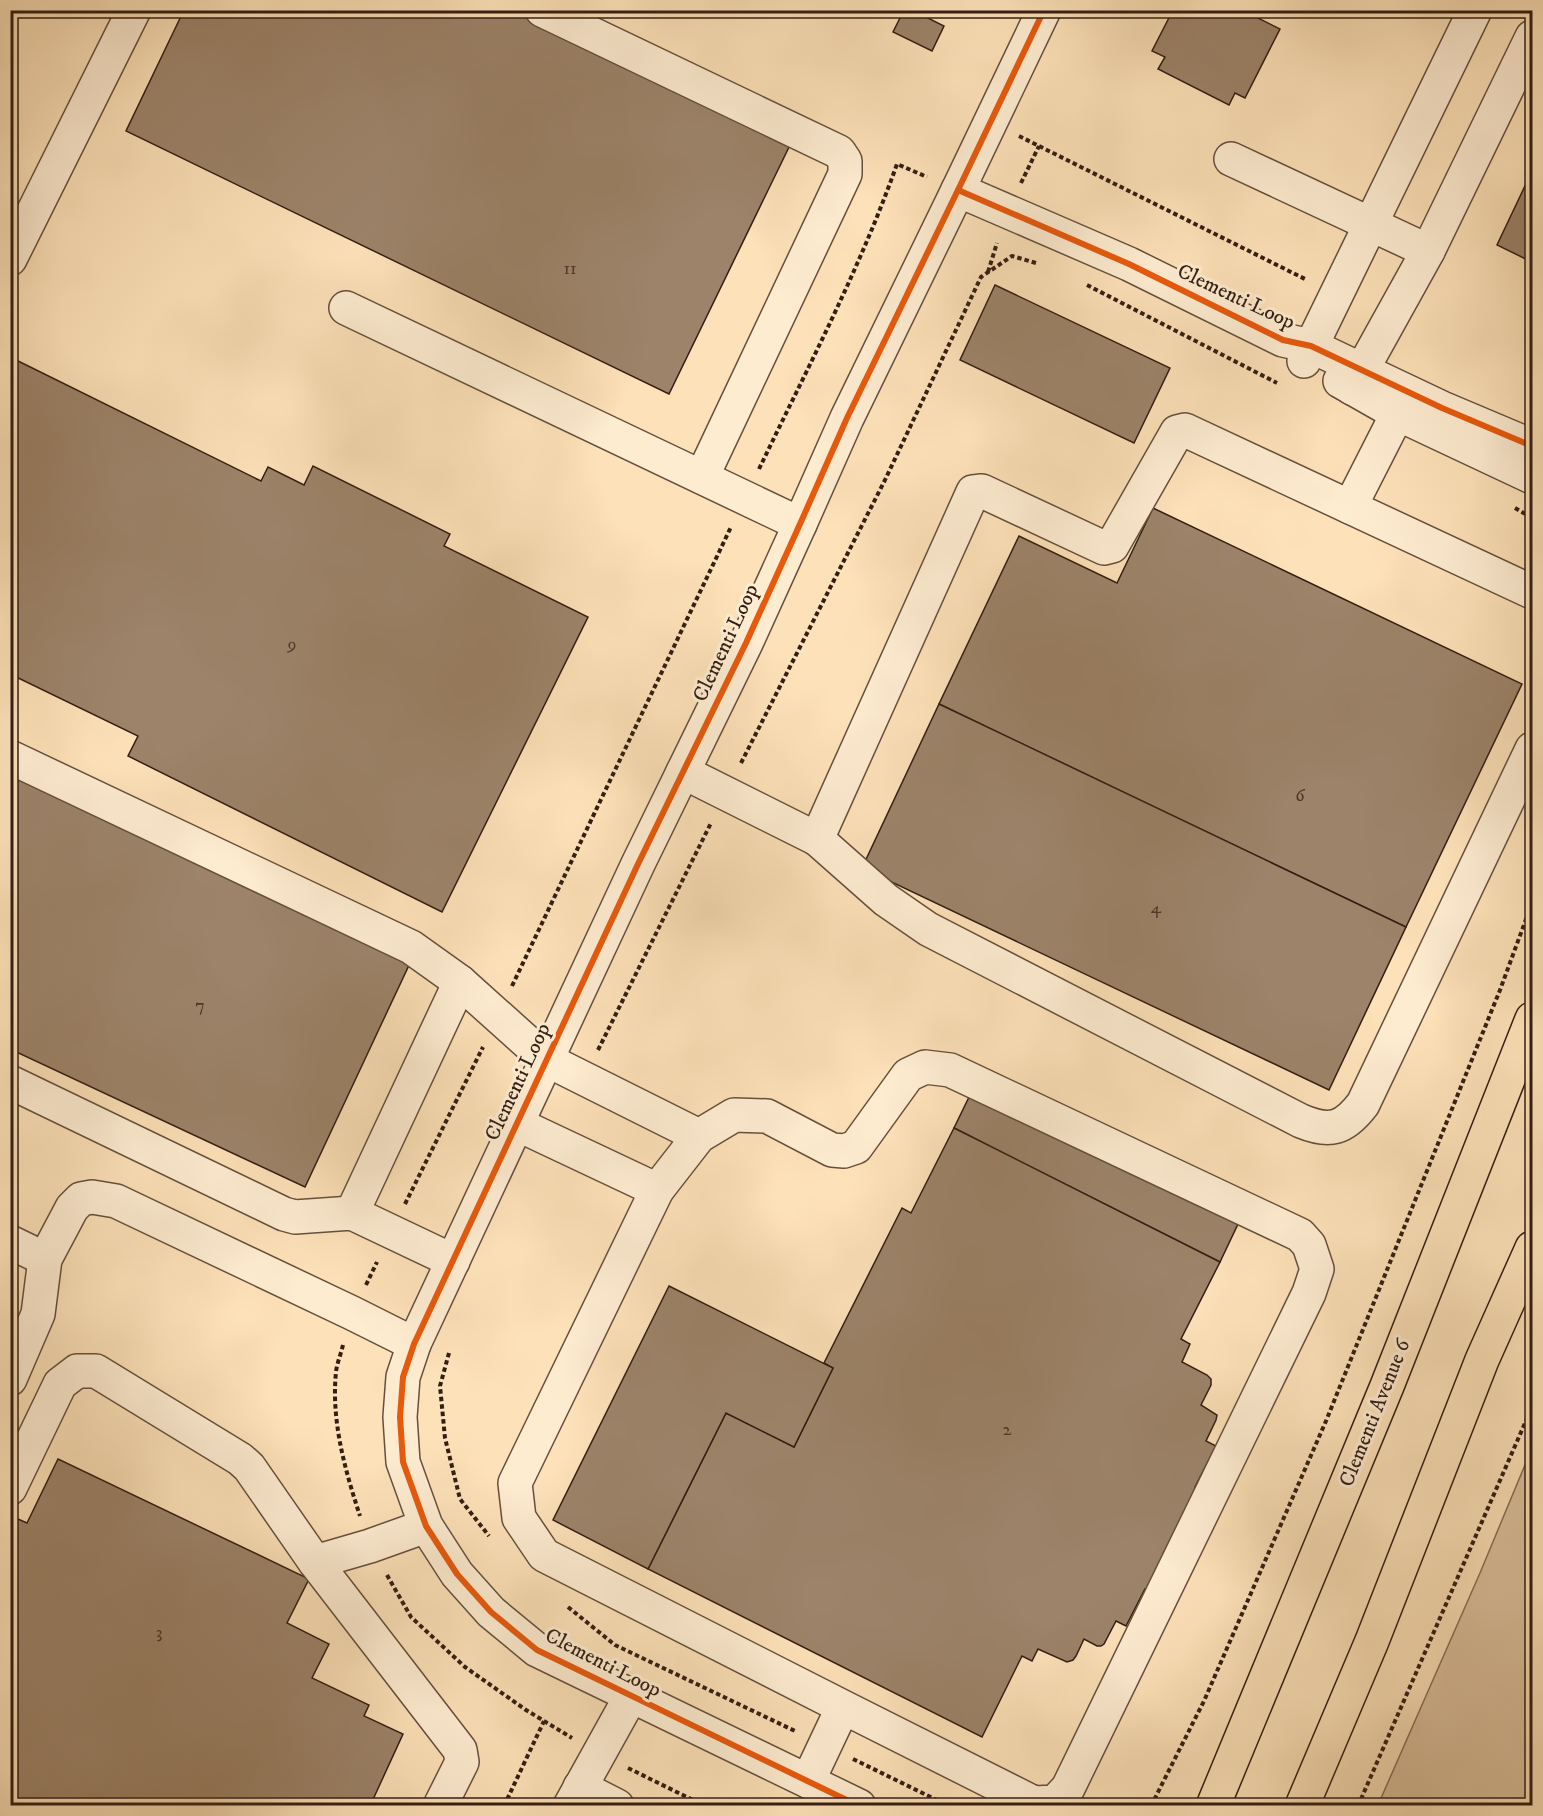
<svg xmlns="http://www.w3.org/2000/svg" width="1543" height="1816" viewBox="0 0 1543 1816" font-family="'IM FELL DW Pica',serif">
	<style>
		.green { fill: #dbc09c; stroke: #876f58; stroke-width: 1.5 }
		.building { fill: #9c8369; stroke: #331e14; stroke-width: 1.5 }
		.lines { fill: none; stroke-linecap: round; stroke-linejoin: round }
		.minor-casing { stroke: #664f3d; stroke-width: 36 }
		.major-casing { stroke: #331e14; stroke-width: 36 }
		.path { stroke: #331e14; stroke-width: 4; stroke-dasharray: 4.5 3; stroke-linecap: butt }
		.minor { stroke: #feecd1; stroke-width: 33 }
		.major { stroke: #fde1b8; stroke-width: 33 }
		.cycleway-casing { stroke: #feecd1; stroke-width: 10 }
		.cycleway { stroke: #e8590c; stroke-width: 6 }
		.labels { text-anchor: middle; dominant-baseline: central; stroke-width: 6; stroke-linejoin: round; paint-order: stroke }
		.number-label { font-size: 18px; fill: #4d3729 }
		.street-label { font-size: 21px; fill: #331e14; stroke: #feecd1 }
	</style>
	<rect width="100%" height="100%" fill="#fde1b8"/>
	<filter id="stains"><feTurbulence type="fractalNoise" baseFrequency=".00333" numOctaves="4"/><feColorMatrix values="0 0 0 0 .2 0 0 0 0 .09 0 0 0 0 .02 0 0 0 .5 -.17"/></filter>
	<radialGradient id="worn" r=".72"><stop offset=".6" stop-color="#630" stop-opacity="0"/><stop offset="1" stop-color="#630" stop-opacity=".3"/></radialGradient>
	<polygon class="green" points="1532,1448 1532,1805 1378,1805 1480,1573"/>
	<g class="building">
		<polygon points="184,10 513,10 790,145 669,394 126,131"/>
		<polygon points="904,10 912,10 944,26 932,51 893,32"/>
		<polygon points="1173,10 1242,10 1280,29 1245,98 1235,93 1229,105 1158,69 1165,57 1152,51"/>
		<polygon points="1532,171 1532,262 1497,245"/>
		<polygon points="995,285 1170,368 1134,443 960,360"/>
		<polygon points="10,357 261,481 268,467 304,485 313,466 450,534 444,546 588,617 442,912 128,756 138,736 10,674"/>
		<polygon points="1153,508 1522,684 1406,927 939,704 1019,536 1117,583"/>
		<polygon points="939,704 1406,927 1329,1090 862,868"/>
		<polygon points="10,775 410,963 305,1187 10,1049"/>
		<polygon points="972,1091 1238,1224 1220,1262 954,1128"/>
		<polygon points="954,1128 1220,1262 1181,1339 1190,1344 1182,1362 1207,1375 1211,1379 1211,1385 1201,1405 1217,1415 1216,1420 1206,1441 1216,1446 1195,1487 1197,1491 1151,1588 1145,1589 1126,1626 1116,1621 1104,1644 1101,1646 1097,1646 1084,1639 1076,1656 1073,1660 1067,1662 1038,1649 1032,1661 1022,1656 982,1737 648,1569 726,1413 794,1447 833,1368 824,1363 902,1208 911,1213"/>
		<polygon points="669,1286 833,1368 794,1447 726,1413 648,1569 553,1520"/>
		<polygon points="58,1459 309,1579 287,1623 329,1644 312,1678 369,1705 364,1716 403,1734 370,1806 10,1806 11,1516 27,1523"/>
	</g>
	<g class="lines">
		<g class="minor-casing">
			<g id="minor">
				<polyline points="542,10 839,152 845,161 845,174 702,477"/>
				<polyline points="1231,159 1428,251"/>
				<polyline points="958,190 1129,264 1283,340 1311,346 1442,408 1532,446"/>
				<polyline points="10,259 134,10"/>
				<polyline points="346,308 800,524"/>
				<polyline points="1304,361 1475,10"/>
				<polyline points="1340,381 1398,414 1532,477"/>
				<polyline points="1352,388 1428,251 1532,37"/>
				<polyline points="1350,507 1408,393"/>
				<polyline points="10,757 411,947 460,982 547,1060 699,1136"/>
				<polyline points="683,772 817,839 973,492 982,491 1104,548 1112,546 1177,432 1185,430 1532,592"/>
				<path d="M817,839L886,900L928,929L1301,1121C1330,1133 1344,1129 1363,1104L1532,749"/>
				<polyline points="10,1082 284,1214 295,1217 352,1213 453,1261"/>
				<polyline points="517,1124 657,1190"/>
				<polyline points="352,1213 460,982"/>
				<polyline points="10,1242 45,1259"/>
				<polyline points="10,1379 38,1314 45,1259 72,1208 81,1199 92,1197 116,1201 352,1313 414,1344"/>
				<polyline points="10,1488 60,1384 77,1371 96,1371 240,1459 249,1467 315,1562 460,1750 462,1762 440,1806"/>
				<polyline points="315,1562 370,1546 426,1526"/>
				<polyline points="808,1781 843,1707 1034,1803 1055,1802 1068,1788 1309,1293 1317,1269 1309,1245 1300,1235 950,1070 925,1067 908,1075 856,1147 844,1151 832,1150 767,1116 734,1115 699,1136 657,1190 515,1483 519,1518 544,1555 843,1707"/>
				<polyline points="580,1787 617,1806"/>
				<polyline points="570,1806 631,1696"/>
				<polyline points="859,1806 537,1650 491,1612 457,1574 426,1526 403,1462 400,1417 403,1377 414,1344 638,864 746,643 800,524 847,418 958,190 1044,10"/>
			</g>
		</g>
		<g class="major-casing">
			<g id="major">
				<polyline points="1213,1806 1387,1386 1532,1019"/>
				<polyline points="1302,1806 1372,1641 1482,1360 1532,1248"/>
			</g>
		</g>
		<g class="path">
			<polyline points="1019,136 1307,280"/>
			<polyline points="1021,183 1039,146"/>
			<polyline points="988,272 997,243"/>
			<polyline points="1087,285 1277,383"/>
			<path d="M759,469C807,369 860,269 897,164L927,177"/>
			<polyline points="1515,508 1532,518"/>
			<polyline points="741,763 885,480 981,277 1012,256 1036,263"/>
			<polyline points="512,986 731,527"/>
			<polyline points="598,1050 711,823"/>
			<polyline points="405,1204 483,1047"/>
			<polyline points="366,1285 377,1262"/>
			<path d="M343,1345C341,1354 337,1363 336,1372C331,1421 345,1470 360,1516"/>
			<polyline points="449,1353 440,1386 445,1438 460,1499 489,1536"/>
			<polyline points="387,1575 411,1617 465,1667 526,1710 572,1738"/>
			<polyline points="568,1607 615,1645 795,1731"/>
			<polyline points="853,1759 949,1806"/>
			<polyline points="628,1768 705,1806"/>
			<polyline points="504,1806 544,1721"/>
			<polyline points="1151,1806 1204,1701 1326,1421 1500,990 1532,903"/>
			<polyline points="1358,1806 1532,1407"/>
		</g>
		<use href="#minor" class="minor"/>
		<use href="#major" class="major"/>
		<g class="cycleway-casing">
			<g id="cycleway">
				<polyline points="958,190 1129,264 1283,340 1311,346 1442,408 1532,446"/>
				<polyline points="859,1806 537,1650 491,1612 457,1574 426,1526 403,1462 400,1417 403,1377 414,1344 638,864 746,643 800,524 847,418 958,190 1044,10"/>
			</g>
		</g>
		<use href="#cycleway" class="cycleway"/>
	</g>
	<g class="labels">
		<g class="number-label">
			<text x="570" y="269">11</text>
			<text x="292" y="645">9</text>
			<text x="1300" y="796">6</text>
			<text x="1156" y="908">4</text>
			<text x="200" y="1006">7</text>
			<text x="1007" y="1430">2</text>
			<text x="159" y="1633">3</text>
		</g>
		<g class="street-label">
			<text transform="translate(1236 297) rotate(25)">Clementi Loop</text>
			<text transform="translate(726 643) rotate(-65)">Clementi Loop</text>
			<text transform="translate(518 1082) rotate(-65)">Clementi Loop</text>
			<text transform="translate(1375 1413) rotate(-68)">Clementi Avenue 6</text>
			<text transform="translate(603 1663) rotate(27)">Clementi Loop</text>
		</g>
	</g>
	<rect width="1543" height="1816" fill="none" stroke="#fde1b8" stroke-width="36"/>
	<rect x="12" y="12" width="1519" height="1792" fill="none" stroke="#331e14" stroke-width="3"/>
	<rect x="18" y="18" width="1507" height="1780" fill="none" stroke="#331e14" stroke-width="1.5"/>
	<rect width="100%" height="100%" filter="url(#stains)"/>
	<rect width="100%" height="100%" fill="url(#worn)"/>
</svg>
